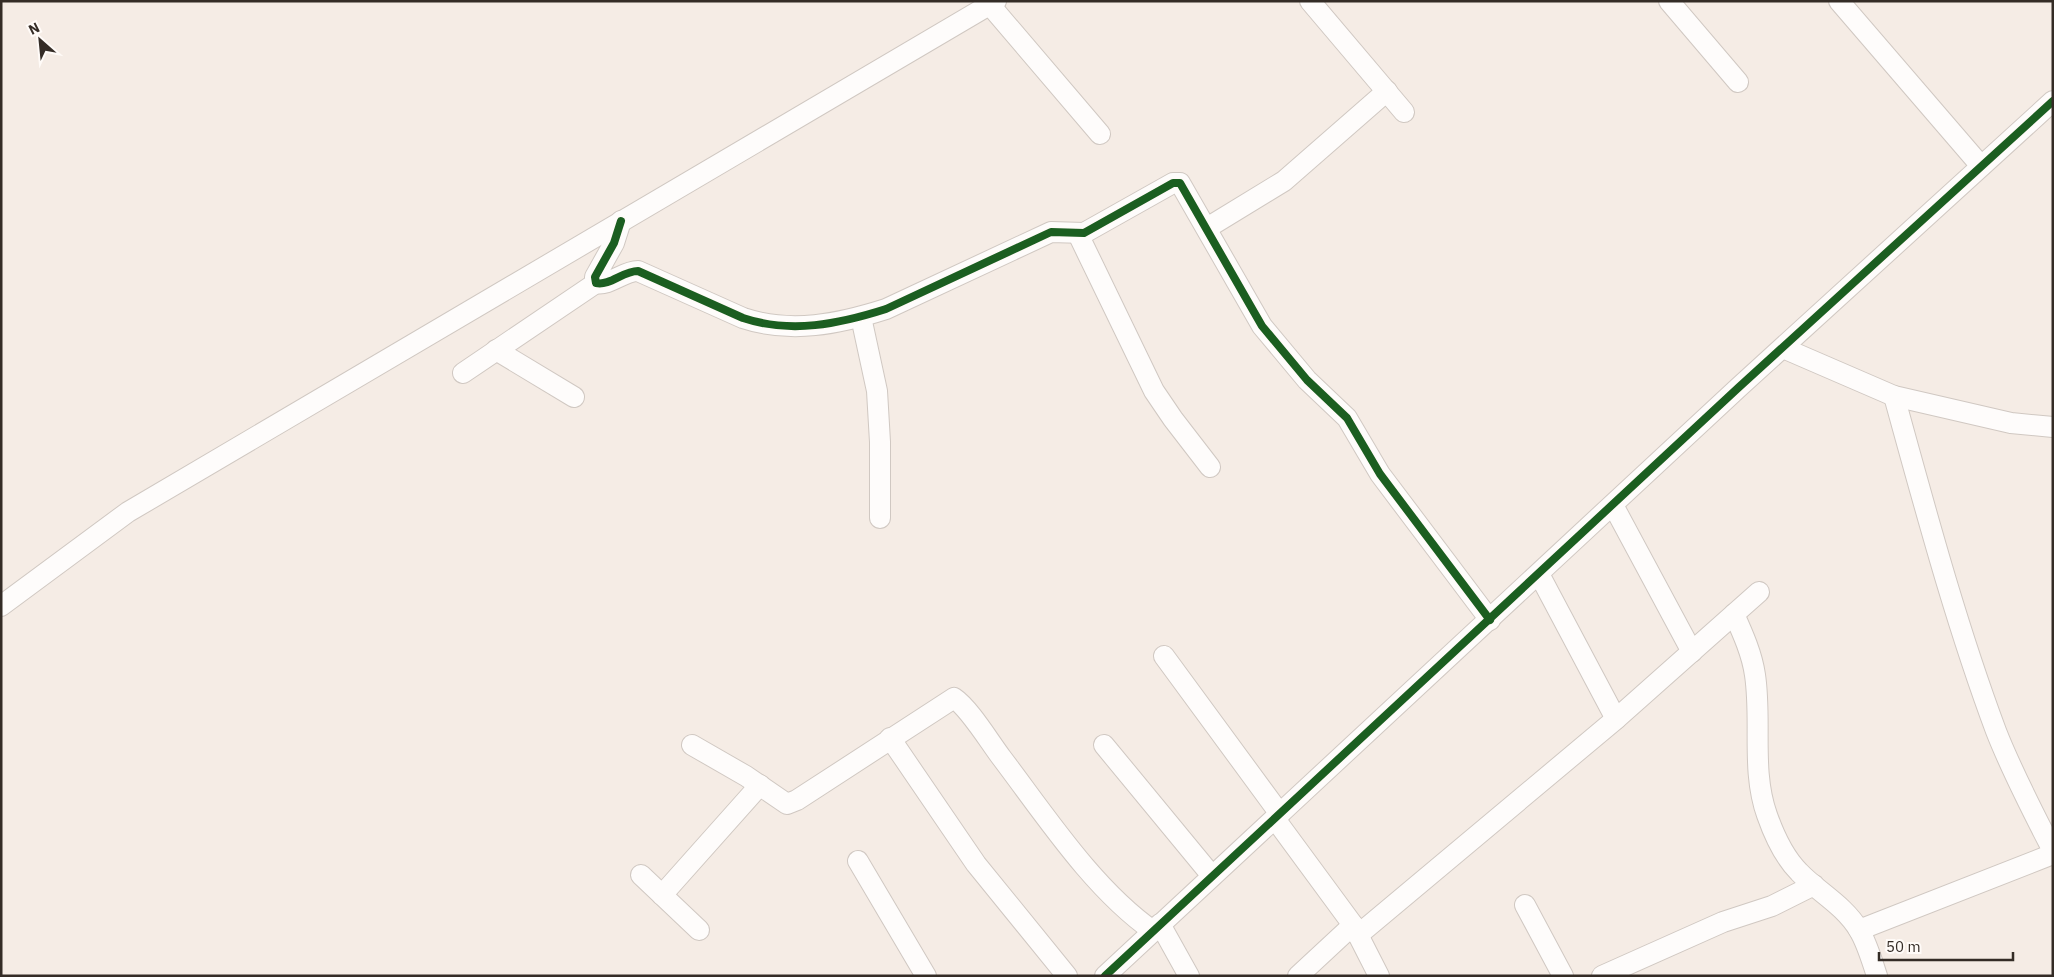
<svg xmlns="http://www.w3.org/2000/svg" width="2054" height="977" viewBox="0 0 2054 977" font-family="'IBM Plex Sans',sans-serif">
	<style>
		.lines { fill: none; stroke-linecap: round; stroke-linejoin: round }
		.minor-casing { stroke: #d0c8c2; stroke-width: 22 }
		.minor { stroke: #fefcfb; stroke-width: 20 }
		.cycleway-casing { stroke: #fffbf8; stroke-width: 11 }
		.cycleway { stroke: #1b5e20; stroke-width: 8 }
	</style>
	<rect width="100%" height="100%" fill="#f5ece5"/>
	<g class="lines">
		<g class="minor-casing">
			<g id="minor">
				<polyline points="1310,1 1404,112"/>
				<polyline points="1669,1 1738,82"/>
				<polyline points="1839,1 1981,166"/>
				<polyline points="990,5 1100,134"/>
				<path d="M621,221L614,243L595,277L596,283C610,286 623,271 638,271L743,318C791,334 839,324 886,309L1051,232L1084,233L1173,183H1180L1262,326L1307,380L1347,418L1380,474L1490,620"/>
				<polyline points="1207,228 1284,181 1387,91"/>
				<polyline points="1078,234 1154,391 1173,419 1210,467"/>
				<polyline points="861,317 877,391 880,442 880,518"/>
				<polyline points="1783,348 1894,396 2011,423 2053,427"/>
				<polyline points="496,350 574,397"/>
				<polyline points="463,373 596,283"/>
				<path d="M1894,396C1925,508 1955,621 1996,731C2012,772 2033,812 2053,851"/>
				<polyline points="1613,505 1692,652"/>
				<polyline points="1539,574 1616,719"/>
				<polyline points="1,606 128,512 996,1"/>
				<path d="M1734,614C1743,634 1752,654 1755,675C1762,722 1751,770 1767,815C1774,835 1784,857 1799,872C1818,892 1844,905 1859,930C1867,943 1872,961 1877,976"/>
				<polyline points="1164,656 1280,814"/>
				<polyline points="890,738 976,864 1067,976"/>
				<path d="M692,745L746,776L787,804L797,800L954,698C969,708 989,741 1001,757C1045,815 1093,889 1153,931"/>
				<polyline points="1104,745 1212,876"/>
				<polyline points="1275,819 1353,925 1379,976"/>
				<polyline points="858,861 926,976"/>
				<polyline points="641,875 699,930"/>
				<polyline points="662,895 760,785"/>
				<polyline points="1525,905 1563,976"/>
				<polyline points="1160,924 1189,976"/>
				<polyline points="1859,930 2053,854"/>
				<polyline points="1358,935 1616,719 1759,592"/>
				<polyline points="1105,976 1738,388 2053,101"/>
				<polyline points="1298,976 1353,925"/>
				<polyline points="1602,976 1723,922 1772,906 1814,885"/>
			</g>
		</g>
		<use href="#minor" class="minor"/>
		<g class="cycleway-casing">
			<g id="cycleway">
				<path d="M621,221L614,243L595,277L596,283C610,286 623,271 638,271L743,318C791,334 839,324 886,309L1051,232L1084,233L1173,183H1180L1262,326L1307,380L1347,418L1380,474L1490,620"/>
				<polyline points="1105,976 1738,388 2053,101"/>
			</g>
		</g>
		<use href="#cycleway" class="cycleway"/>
	</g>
	<rect width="2054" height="977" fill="none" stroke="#342c26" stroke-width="5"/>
	<g transform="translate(40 40) rotate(333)" stroke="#fffbf8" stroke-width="4" paint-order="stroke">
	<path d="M0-4L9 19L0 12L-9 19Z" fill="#342c26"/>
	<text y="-8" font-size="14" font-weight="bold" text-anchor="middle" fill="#342c26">N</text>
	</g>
	<path d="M1879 952v8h134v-8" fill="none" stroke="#342c26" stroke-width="2.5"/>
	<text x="1886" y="952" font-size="15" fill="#342c26" stroke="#fffbf8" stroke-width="4" paint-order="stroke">50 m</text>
</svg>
